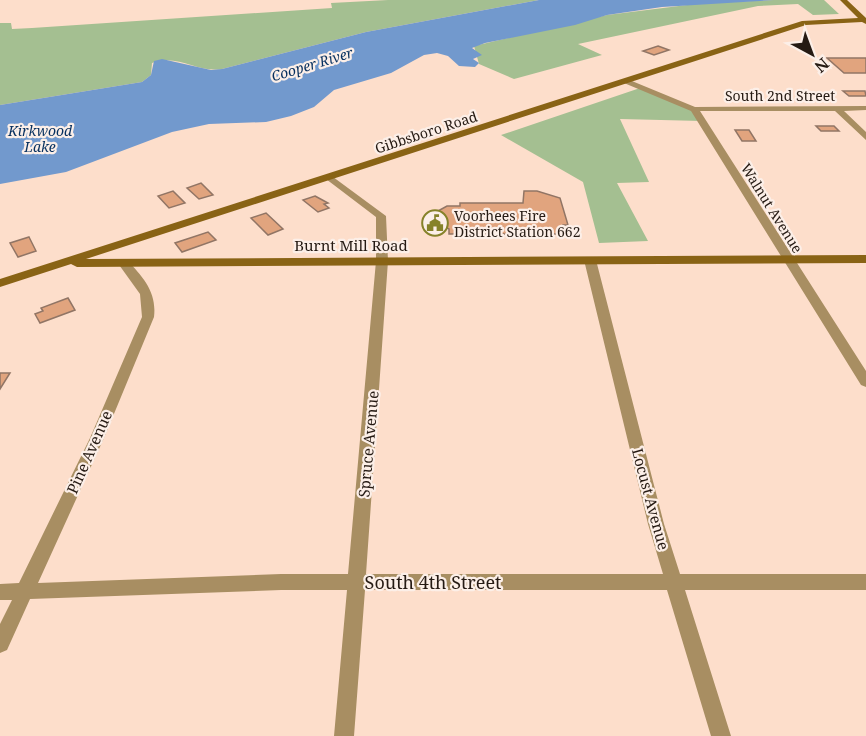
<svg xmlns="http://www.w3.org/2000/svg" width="866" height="736" viewBox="0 0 866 736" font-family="'Noto Serif',serif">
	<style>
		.green { fill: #a4bf91 }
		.water { fill: #7299cd }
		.building { fill: #e1a47e; stroke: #917565; stroke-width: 1.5 }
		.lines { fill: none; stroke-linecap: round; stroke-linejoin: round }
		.street { fill: #a88e62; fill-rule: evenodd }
		.secondary { fill: #896315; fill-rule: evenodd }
		.labels { text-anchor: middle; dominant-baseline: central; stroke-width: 4.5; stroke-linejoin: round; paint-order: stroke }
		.far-water-label { font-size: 14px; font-style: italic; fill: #07305f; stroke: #fcefe8 }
		.far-street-label { font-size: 14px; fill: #251a13; stroke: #fcefe8 }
		.far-poi-label { font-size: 14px; fill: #251a13; stroke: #fcefe8; text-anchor: start }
		.street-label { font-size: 15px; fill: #251a13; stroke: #fcefe8 }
		.near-street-label { font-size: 18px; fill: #251a13; stroke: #fcefe8 }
	</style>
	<rect width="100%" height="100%" fill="#fddecb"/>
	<g class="green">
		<path d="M388,0H539L366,32L222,69C197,73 178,53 152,63L151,75L142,82L0,105V23H11L12,29L32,28L332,8L331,3Z"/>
		<polygon points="774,0 824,0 839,14 813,15 798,4 758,6 578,44 602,55 514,79 479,64 474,46 607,15 703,3"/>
		<polygon points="643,87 689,107 702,121 620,119 649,182 617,183 648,241 599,243 583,182 501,135"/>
	</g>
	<polygon class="water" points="539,0 774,0 662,7 607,15 575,25 485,43 472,48 482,55 473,59 479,63 475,67 459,66 448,56 437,53 424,55 391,73 334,90 314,107 291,116 266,122 209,124 172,132 66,172 0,184 0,105 142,82 151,75 154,61 162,59 211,70 222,69 366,32"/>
	<g class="building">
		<polygon points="658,46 669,50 654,55 643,51"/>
		<polygon points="827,58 866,58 866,73 844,73"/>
		<polygon points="843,91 865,91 866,96 849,96"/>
		<polygon points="816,126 834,126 839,131 821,131"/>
		<polygon points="735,130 749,130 756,141 742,141"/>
		<polygon points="201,183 213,195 199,199 187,188"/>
		<polygon points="173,191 185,203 169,208 158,196"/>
		<polygon points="524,191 537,191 560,198 568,225 563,225 565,234 449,234 449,229 439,224 438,211 447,206 460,206 460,203 523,203"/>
		<polygon points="315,196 328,203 324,204 329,208 318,212 303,200"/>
		<polygon points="266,213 283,229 268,235 251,218"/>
		<polygon points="208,232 216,240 182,252 175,243"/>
		<polygon points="29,237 36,251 18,257 10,243"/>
		<polygon points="68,298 75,310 40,323 35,314 43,311 41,308"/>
		<polygon points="0,373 10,373 0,389"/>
	</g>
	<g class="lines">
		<g class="street">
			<polygon points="627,79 695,107 866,106 866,110 844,111 866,132 866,140 835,111 700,111 866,371 866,387 861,385 691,111 624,83 623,81"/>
			<path d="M329,174L386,216L388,261L366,574H663L648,524L584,260L590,257L596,260L664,524L680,574H866V590H685L731,736H711L667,590H365L354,736H334L347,590H281L30,599L7,650L0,653V624L12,600H0V584L19,583L90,438L142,317L140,294L117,262L123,259L127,260C143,277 157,292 154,317L104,438L38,583L281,574H348L376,261V217L326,179L324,177Z"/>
		</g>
		<polygon class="secondary" points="840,0 847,0 866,18 866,24 862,22 806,25 86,259 866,255 866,263 77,267 71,264 0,287 0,279 802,21 858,18"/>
	</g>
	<defs>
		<g id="civic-ring" transform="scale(1.35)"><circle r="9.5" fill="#fcefe8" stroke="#86822a" stroke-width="1.5"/><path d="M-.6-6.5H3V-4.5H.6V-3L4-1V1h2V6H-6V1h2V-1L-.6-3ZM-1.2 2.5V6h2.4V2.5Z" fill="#86822a"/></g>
	</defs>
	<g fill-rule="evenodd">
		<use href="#civic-ring" x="435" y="223"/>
	</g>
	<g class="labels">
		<g class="far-water-label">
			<text transform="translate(312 64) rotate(-17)">Cooper River</text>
			<text x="40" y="130">Kirkwood<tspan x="40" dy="16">Lake</tspan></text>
		</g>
		<g class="far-street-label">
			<text x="780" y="95">South 2nd Street</text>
			<text transform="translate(426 132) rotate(-18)">Gibbsboro Road</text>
			<text transform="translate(772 208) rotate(58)">Walnut Avenue</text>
		</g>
		<g class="far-poi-label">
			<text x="454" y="215">Voorhees Fire<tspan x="454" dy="16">District Station 662</tspan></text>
		</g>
		<g class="street-label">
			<text x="351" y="245">Burnt Mill Road</text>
			<text transform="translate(368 444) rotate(-85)">Spruce Avenue</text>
			<text transform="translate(89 452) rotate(-66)">Pine Avenue</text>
			<text transform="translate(651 499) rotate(75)">Locust Avenue</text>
		</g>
		<g class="near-street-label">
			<text x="433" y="582">South 4th Street</text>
		</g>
	</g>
	<g transform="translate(812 54) rotate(139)" stroke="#fcefe8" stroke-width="4.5" paint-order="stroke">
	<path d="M0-4.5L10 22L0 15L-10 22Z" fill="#251a13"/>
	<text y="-9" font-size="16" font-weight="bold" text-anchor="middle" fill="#251a13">N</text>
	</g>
</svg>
